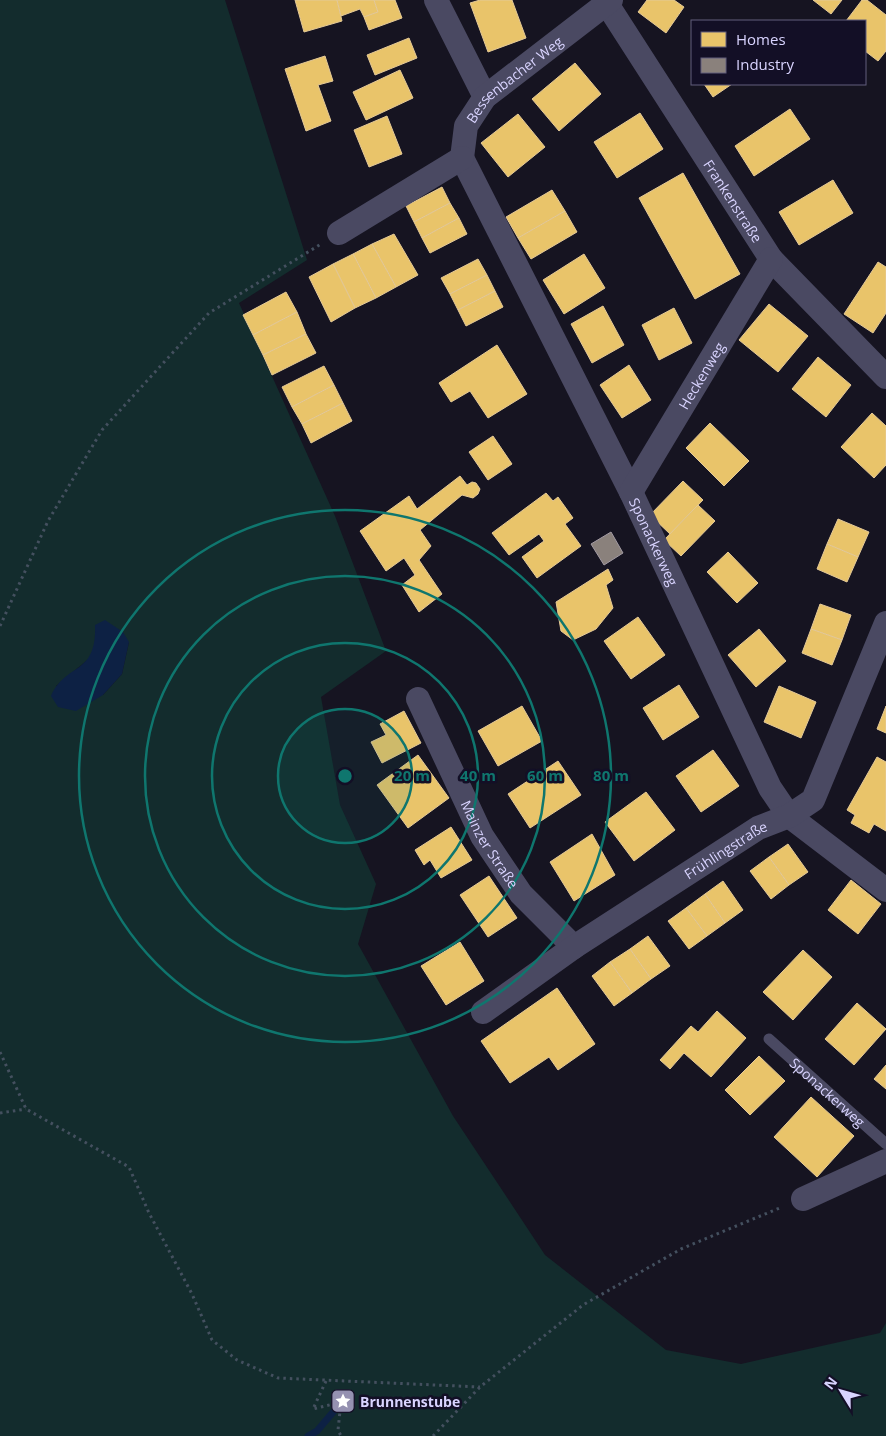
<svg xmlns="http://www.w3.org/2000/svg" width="886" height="1436" viewBox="0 0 886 1436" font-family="'Open Sans',sans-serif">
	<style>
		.green { fill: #132c2d; fill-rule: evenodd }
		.water { fill: #0d2144 }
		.homes { fill: #e9c46a; stroke: #e4c997 }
		.industry { fill: #8a817c; stroke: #a29aa3 }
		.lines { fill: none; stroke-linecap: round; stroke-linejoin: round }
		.stream { stroke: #0d2144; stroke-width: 7 }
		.path { stroke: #44505f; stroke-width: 3; stroke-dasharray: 2.5 4; stroke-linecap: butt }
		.service { stroke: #4a4962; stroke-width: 11 }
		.minor { stroke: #4a4962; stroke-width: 24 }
		.ring { fill: none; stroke: #0f766e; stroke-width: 2.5 }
		.labels { text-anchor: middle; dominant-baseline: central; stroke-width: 5; stroke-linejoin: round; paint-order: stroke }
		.street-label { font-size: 14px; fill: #d9d4ff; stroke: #130f26 }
		.poi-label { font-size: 14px; font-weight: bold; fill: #d9d4ff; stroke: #130f26; text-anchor: start }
		.centre { fill: #0f766e; stroke: #130f26; stroke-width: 2.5 }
		.ring-label { font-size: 15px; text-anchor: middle; font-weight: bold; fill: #0f766e; stroke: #130f26; stroke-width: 5; stroke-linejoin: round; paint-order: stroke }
	</style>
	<rect width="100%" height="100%" fill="#161421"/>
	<path class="green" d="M0,0H225L307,260L239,303L335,516L386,651L321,697L340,805L376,884L358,944L453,1116L545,1255L666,1350L741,1364L880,1333L886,1323V1436H0ZM96,641L129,642L122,674L103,695L56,686L91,657Z"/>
	<path class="water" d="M105,620L123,632L129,642L122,674L103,695L76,711L58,707L51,696C66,662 97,676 95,625Z"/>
	<g class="homes">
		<polygon points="295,0 337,0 342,21 304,32"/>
		<polygon points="337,0 374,0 378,12 364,17 360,9 341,16"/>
		<polygon points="374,0 395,0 402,18 369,30 364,17 378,12"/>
		<polygon points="480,0 512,0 526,38 488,52 470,3"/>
		<polygon points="647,0 674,0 684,7 666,33 638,12"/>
		<polygon points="813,0 842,0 831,14"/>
		<polygon points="862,0 867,0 886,15 886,51 878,61 865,51 865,21 846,21"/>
		<polygon points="409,38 417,58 375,75 367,55"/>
		<polygon points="325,56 333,81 318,85 331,121 306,131 285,69"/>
		<polygon points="575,63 601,94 559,131 532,99"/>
		<polygon points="400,70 413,98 366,120 353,92"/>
		<polygon points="704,84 732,84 713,97"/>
		<polygon points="790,109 810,139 754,176 735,146"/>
		<polygon points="640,113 663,149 617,178 594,142"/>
		<polygon points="518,114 545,147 508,177 481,143"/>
		<polygon points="387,116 402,154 369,167 354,130"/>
		<polygon points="683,173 740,274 695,299 639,198"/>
		<polygon points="833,180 853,213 799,245 779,212"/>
		<polygon points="442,187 450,203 414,222 406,206"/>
		<polygon points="552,190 565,211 518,238 506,217"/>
		<polygon points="450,203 459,218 422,238 414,222"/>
		<polygon points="565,211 577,232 531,259 518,238"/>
		<polygon points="459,218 467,234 430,253 422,238"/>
		<polygon points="394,234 418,275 396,287 372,244"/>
		<polygon points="372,244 396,287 376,298 353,254"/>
		<polygon points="353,254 376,298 355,308 333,264"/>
		<polygon points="584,254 605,288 564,314 543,280"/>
		<polygon points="478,259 487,275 450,294 441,278"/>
		<polygon points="878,262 886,267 886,313 873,333 844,314"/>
		<polygon points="333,264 355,308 331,322 309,277"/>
		<polygon points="487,275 495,291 458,310 450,294"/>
		<polygon points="495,291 503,307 466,326 458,310"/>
		<polygon points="286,292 297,312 253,335 243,315"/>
		<polygon points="769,304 808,336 778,372 739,340"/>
		<polygon points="603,306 624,345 592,363 571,324"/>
		<polygon points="674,308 692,343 659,360 642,325"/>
		<polygon points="297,312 306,334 263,355 253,335"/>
		<polygon points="306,334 316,353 272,375 263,355"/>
		<polygon points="497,345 527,394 488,418 470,391 451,402 439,383"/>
		<polygon points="818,357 851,385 826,417 792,389"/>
		<polygon points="629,365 651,400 622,418 600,385"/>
		<polygon points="324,366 334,385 292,407 282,387"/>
		<polygon points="334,385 343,403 302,424 292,407"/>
		<polygon points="343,403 352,421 311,443 302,424"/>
		<polygon points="872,413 886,426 886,465 874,478 841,447"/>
		<polygon points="710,423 749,461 724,486 686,448"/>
		<polygon points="493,436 512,464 488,480 469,452"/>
		<polygon points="460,476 467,485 472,482 476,483 480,489 478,494 473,498 462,495 420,530 431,546 419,560 442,594 419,612 402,585 415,575 404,558 386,571 360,531 409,496 417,509"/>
		<polygon points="683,481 703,500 670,534 650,515"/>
		<polygon points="546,493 553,501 558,497 573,518 565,524 581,546 537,578 522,557 544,541 539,534 509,555 492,533"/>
		<polygon points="698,505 715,521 681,556 664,540"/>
		<polygon points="838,519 869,532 858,557 827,544"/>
		<polygon points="827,544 858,557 847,582 817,569"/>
		<polygon points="728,552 758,583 737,603 707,572"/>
		<polygon points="608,569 613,580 606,585 613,608 596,629 573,640 561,631 556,602"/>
		<polygon points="820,604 851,615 842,640 811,629"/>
		<polygon points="638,617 665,655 631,679 604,641"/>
		<polygon points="759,629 786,661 756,687 728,655"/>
		<polygon points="811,629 842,640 832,665 802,653"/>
		<polygon points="679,685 699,717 663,740 643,708"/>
		<polygon points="779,686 816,702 801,738 764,722"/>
		<polygon points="522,706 542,741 498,766 478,731"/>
		<polygon points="886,706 886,733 877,729"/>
		<polygon points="404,711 421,743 382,763 371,742 386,735 380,724"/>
		<polygon points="713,750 739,786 701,812 676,776"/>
		<polygon points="418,755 449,798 408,828 377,785"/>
		<polygon points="877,757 886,762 886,831 874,824 869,833 851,823 855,815 847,810"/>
		<polygon points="558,761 581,795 530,828 508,794"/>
		<polygon points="646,792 675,830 634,861 605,822"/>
		<polygon points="451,827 472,860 441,878 430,860 424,865 415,850"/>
		<polygon points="592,834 615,875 574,901 550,862"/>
		<polygon points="788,844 808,872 789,885 769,857"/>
		<polygon points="769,857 789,885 771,899 750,871"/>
		<polygon points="489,876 517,918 488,937 460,895"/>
		<polygon points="851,880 881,904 858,934 828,910"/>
		<polygon points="723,881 743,910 725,923 705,894"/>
		<polygon points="705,894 725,923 707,936 686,908"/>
		<polygon points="686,908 707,936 689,949 668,921"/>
		<polygon points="648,936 670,966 651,979 630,949"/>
		<polygon points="460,942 484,981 446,1005 421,966"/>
		<polygon points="630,949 651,979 632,993 610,962"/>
		<polygon points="803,950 832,977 793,1020 763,992"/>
		<polygon points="610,962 632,993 614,1006 592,976"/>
		<polygon points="557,988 595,1044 558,1070 549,1057 510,1083 481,1041"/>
		<polygon points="857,1003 886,1029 854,1065 825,1039"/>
		<polygon points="717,1011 746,1038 711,1077 684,1053 670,1069 660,1060 691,1026 698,1032"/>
		<polygon points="759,1056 785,1081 750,1115 725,1090"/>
		<polygon points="886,1065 886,1089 874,1079"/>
		<polygon points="811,1097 854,1136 817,1177 774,1137"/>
	</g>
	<polygon class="industry" points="611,532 623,553 604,565 591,544"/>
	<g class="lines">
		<polyline class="stream" points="308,1436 317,1431 340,1404"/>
		<g class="path">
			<polyline points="0,626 48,521 102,430 209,313 321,244"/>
			<polyline points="0,1052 26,1109 129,1167 149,1213 192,1294 212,1340 237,1360 278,1378 480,1387"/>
			<polyline points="0,1113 26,1109"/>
			<polyline points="326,1381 313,1409 341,1402 338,1430 341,1436"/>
			<polyline points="433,1436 480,1387 583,1305 681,1249 782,1207"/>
		</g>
		<path class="service" id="s1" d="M769,1039L886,1144"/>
		<g class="minor">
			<polyline points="436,0 485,97"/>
			<path id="s2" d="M607,4L771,259L886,377"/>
			<path id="s3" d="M462,158L631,492L770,788L789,816L886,890"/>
			<path id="s4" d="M462,158L466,126L485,97L611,0"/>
			<polyline points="339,233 462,158"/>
			<path id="s5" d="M631,492L771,259"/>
			<path id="s6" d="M418,699L482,836L521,894L574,947"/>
			<path id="s7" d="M483,1012L574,947L758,828L789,816L813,800L886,623"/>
			<polyline points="803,1199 886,1161"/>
		</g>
	</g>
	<circle cx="345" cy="776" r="67" fill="#0f766e" fill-opacity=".12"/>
	<g class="ring">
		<circle cx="345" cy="776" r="67"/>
		<circle cx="345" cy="776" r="133"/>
		<circle cx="345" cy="776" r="200"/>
		<circle cx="345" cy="776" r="266"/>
	</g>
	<defs>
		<g id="sight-square" transform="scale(1.25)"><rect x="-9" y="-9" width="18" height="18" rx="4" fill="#9591b1" stroke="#130f26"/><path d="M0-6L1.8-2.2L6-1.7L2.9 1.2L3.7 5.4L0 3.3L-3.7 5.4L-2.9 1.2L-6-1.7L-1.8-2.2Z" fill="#fff"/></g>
	</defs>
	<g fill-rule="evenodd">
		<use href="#sight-square" x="343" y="1401"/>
	</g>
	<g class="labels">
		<g class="street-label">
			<text stroke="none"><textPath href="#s4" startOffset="100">Bessenbacher Weg</textPath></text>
			<text stroke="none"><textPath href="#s2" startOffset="234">Frankenstraße</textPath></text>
			<text stroke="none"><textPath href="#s5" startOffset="136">Heckenweg</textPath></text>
			<text stroke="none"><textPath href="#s3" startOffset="429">Sponackerweg</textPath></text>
			<text stroke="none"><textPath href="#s6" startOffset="162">Mainzer Straße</textPath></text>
			<text stroke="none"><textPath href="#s7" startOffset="292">Frühlingstraße</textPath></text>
			<text stroke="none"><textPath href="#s1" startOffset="79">Sponackerweg</textPath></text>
		</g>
		<g class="poi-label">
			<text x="360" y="1401">Brunnenstube</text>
		</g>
	</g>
	<circle cx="345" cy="776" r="8" class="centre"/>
	<g class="ring-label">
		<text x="412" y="781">20 m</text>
		<text x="478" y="781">40 m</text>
		<text x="545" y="781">60 m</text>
		<text x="611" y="781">80 m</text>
	</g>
	<rect x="691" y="20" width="175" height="65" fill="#130f26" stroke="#625e7d"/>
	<rect x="701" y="32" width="25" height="15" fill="#e9c46a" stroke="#625e7d"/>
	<text x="736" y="45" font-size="15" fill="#d9d4ff">Homes</text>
	<rect x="701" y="58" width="25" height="15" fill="#8a817c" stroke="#625e7d"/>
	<text x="736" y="70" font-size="15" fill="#d9d4ff">Industry</text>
	<g transform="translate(841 1391) rotate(307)" stroke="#130f26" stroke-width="4" paint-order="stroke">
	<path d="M0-4L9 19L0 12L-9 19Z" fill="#d9d4ff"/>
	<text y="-8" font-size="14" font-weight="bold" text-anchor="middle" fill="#d9d4ff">N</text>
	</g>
</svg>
